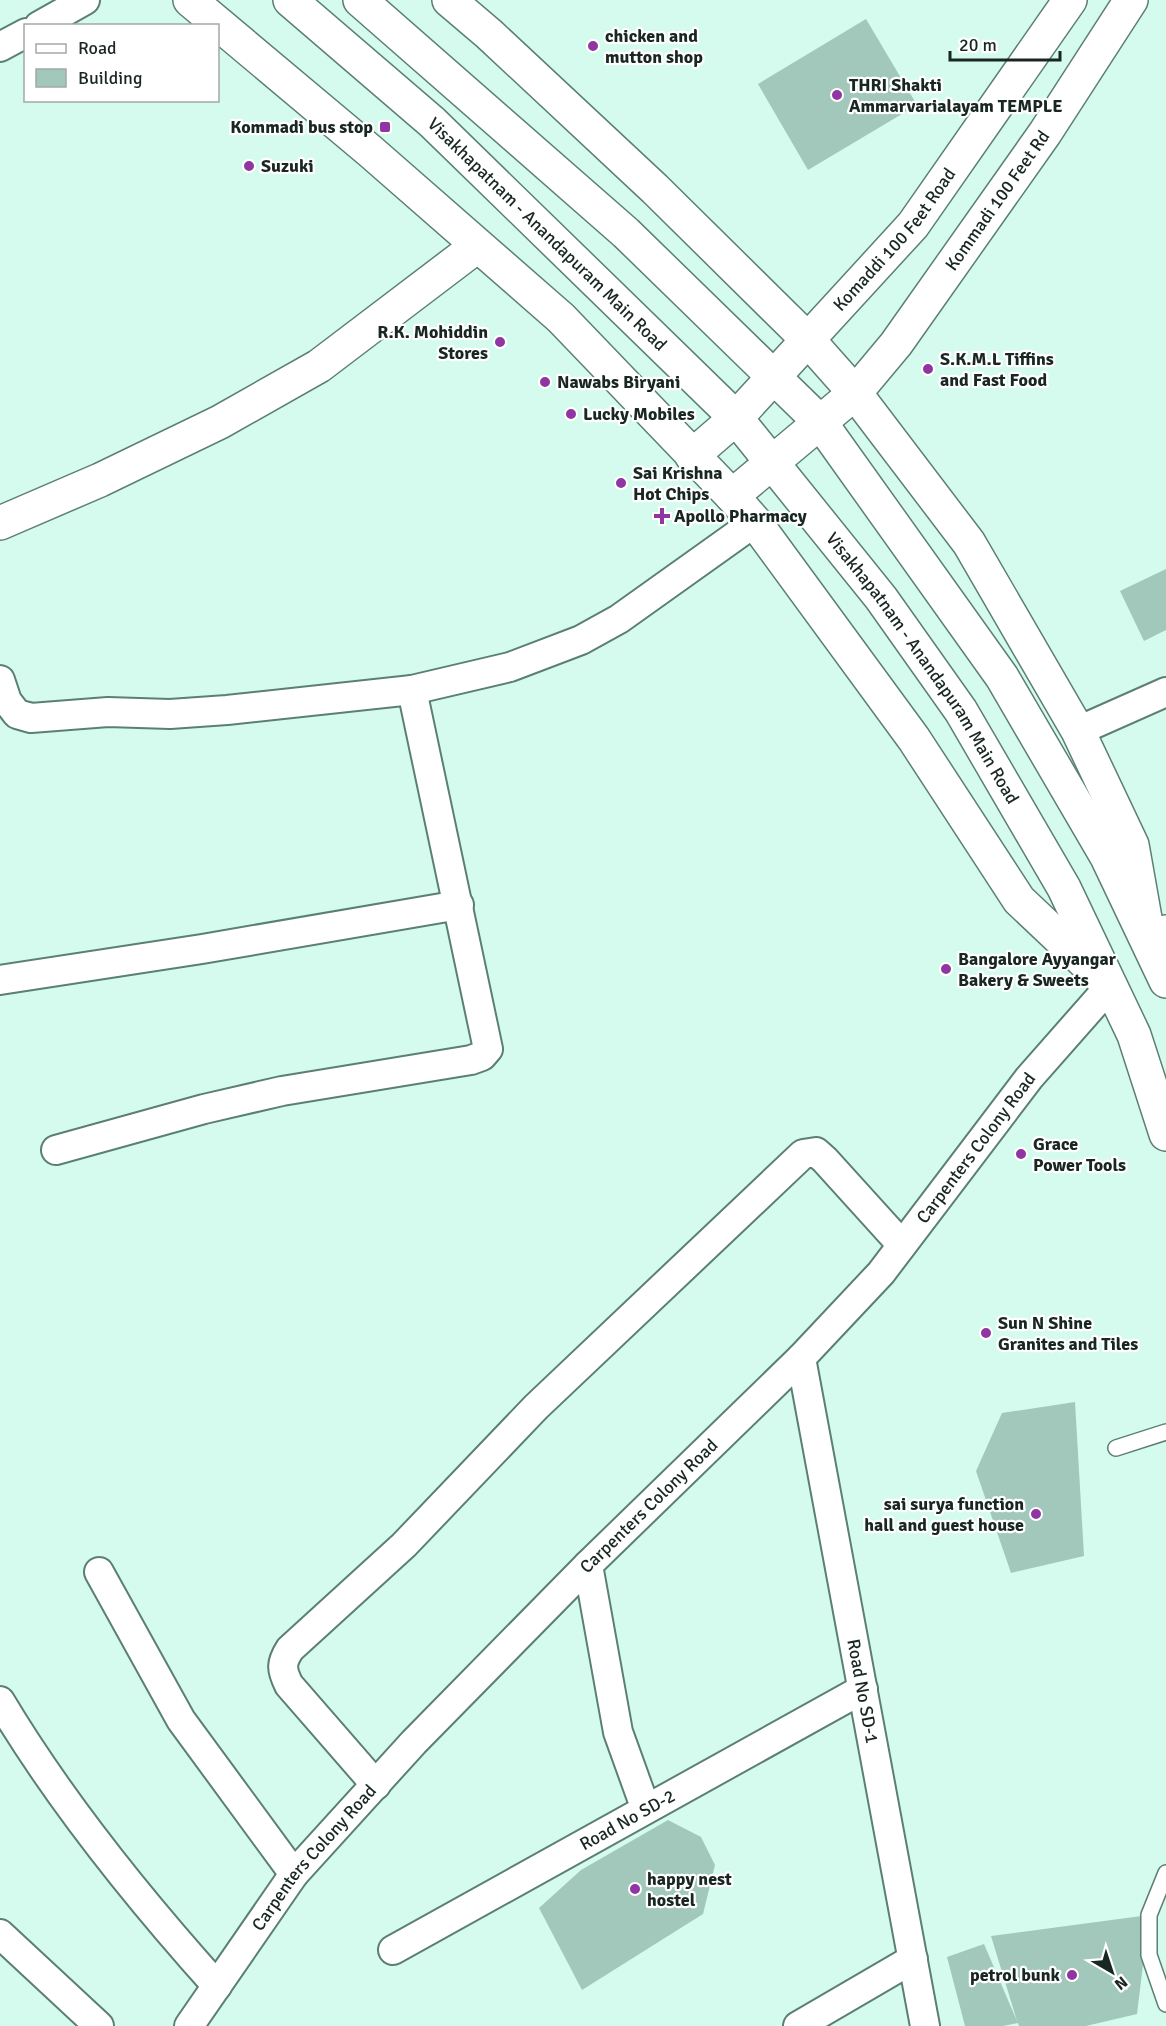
<svg xmlns="http://www.w3.org/2000/svg" width="1166" height="2026" viewBox="0 0 1166 2026" font-family="Signika,sans-serif">
	<style>
		.building { fill: #a2c7bb }
		.lines { fill: none; stroke-linecap: round; stroke-linejoin: round }
		.lane-casing { stroke: #5c7f74; stroke-width: 18 }
		.street-casing { stroke: #5c7f74; stroke-width: 32 }
		.secondary-casing { stroke: #5c7f74; stroke-width: 36 }
		.primary-casing { stroke: #5c7f74; stroke-width: 36 }
		.lane { stroke: #fff; stroke-width: 15 }
		.street { stroke: #fff; stroke-width: 28 }
		.secondary { stroke: #fff; stroke-width: 33 }
		.primary { stroke: #fff; stroke-width: 33 }
		.poi-dot { fill: #9036a2; stroke: #fff; stroke-width: 2 }
		.labels { text-anchor: middle; dominant-baseline: central; stroke-width: 4.5; stroke-linejoin: round; paint-order: stroke }
		.poi-label { font-size: 18px; font-weight: bold; fill: #192723; stroke: #fff; text-anchor: start }
		.street-label { font-size: 18px; fill: #192723; stroke: #fff }
	</style>
	<rect width="100%" height="100%" fill="#d5fbee"/>
	<g class="building">
		<polygon points="866,19 917,105 808,170 758,84"/>
		<polygon points="1166,569 1166,630 1144,641 1120,591"/>
		<polygon points="1075,1402 1084,1556 1011,1573 976,1471 1002,1413"/>
		<polygon points="668,1820 701,1837 715,1865 703,1914 582,1990 539,1908 581,1870"/>
		<polygon points="1149,1915 1137,2014 1086,2026 1019,2026 1018,2023 1003,2026 965,2026 947,1957 984,1944 1017,2021 991,1936"/>
	</g>
	<g class="lines">
		<g class="lane-casing">
			<g id="lane">
				<polyline points="1116,1448 1166,1432"/>
				<polyline points="1166,1873 1149,1915 1149,1955 1166,2004"/>
			</g>
		</g>
		<g class="street-casing">
			<g id="street">
				<polyline points="39,26 85,0"/>
				<polyline points="0,47 26,33"/>
				<polyline points="0,680 7,701 17,714 31,718 108,712 170,714 227,710 412,690 510,667 581,640 619,619 755,522"/>
				<polyline points="1078,731 1166,692"/>
				<polyline points="0,980 202,949 459,905"/>
				<polyline points="56,1150 204,1109 282,1091 471,1060 482,1056 488,1049 412,690"/>
				<path id="s1" d="M801,1358L925,2026"/>
				<polyline points="588,1565 618,1732 645,1807"/>
				<polyline points="99,1572 181,1720 294,1874"/>
				<path d="M0,1701C61,1803 137,1897 217,1986"/>
				<path d="M376,1785L289,1685C281,1669 281,1663 290,1649L404,1545L536,1407L803,1154L816,1152L825,1160L902,1245"/>
				<polyline points="0,1934 99,2026"/>
				<path id="s2" d="M393,1950L863,1689"/>
				<path id="s3" d="M189,2026L294,1874L414,1742L588,1565L801,1358L881,1273L1029,1078L1110,986"/>
				<polyline points="798,2026 913,1959"/>
			</g>
		</g>
		<g class="secondary-casing">
			<g id="secondary">
				<polyline points="190,0 370,151 561,318 732,496 755,522 914,739 1019,900 1110,986"/>
				<polyline points="449,0 489,34 655,189 809,341 855,393 969,543 1078,731 1132,845 1149,941 1166,932"/>
				<path id="s4" d="M692,456L736,418L913,225L1070,0"/>
				<path id="s5" d="M732,496L855,393L896,344L1045,133L1131,0"/>
				<polyline points="0,523 100,480 220,422 319,366 477,246"/>
			</g>
		</g>
		<g class="primary-casing">
			<g id="primary">
				<path id="s6" d="M290,0L432,122L736,418L881,598L961,711L1064,888L1134,1035L1166,1134"/>
				<polyline points="360,0 626,233 820,422 1002,677 1107,857 1166,981"/>
			</g>
		</g>
		<use href="#lane" class="lane"/>
		<use href="#street" class="street"/>
		<use href="#secondary" class="secondary"/>
		<use href="#primary" class="primary"/>
	</g>
	<g class="poi-dot">
		<circle cx="593" cy="46" r="6"/>
		<circle cx="837" cy="95" r="6"/>
		<rect x="379" y="121" width="12" height="12" rx="3"/>
		<circle cx="249" cy="166" r="6"/>
		<circle cx="500" cy="342" r="6"/>
		<circle cx="928" cy="369" r="6"/>
		<circle cx="545" cy="382" r="6"/>
		<circle cx="571" cy="414" r="6"/>
		<circle cx="621" cy="483" r="6"/>
		<path d="M659 507h6v6h6v6h-6v6h-6v-6h-6v-6h6z"/>
		<circle cx="946" cy="969" r="6"/>
		<circle cx="1021" cy="1154" r="6"/>
		<circle cx="986" cy="1333" r="6"/>
		<circle cx="1036" cy="1514" r="6"/>
		<circle cx="635" cy="1889" r="6"/>
		<circle cx="1072" cy="1975" r="6"/>
	</g>
	<g class="labels">
		<g class="poi-label">
			<text x="605" y="36">chicken and<tspan x="605" dy="21">mutton shop</tspan></text>
			<text x="849" y="85">THRI Shakti<tspan x="849" dy="21">Ammarvarialayam TEMPLE</tspan></text>
			<text x="373" y="127" text-anchor="end">Kommadi bus stop</text>
			<text x="261" y="166">Suzuki</text>
			<text x="488" y="332" text-anchor="end">R.K. Mohiddin<tspan x="488" dy="21">Stores</tspan></text>
			<text x="940" y="359">S.K.M.L Tiffins<tspan x="940" dy="21">and Fast Food</tspan></text>
			<text x="557" y="382">Nawabs Biryani</text>
			<text x="583" y="414">Lucky Mobiles</text>
			<text x="633" y="473">Sai Krishna<tspan x="633" dy="21">Hot Chips</tspan></text>
			<text x="674" y="516">Apollo Pharmacy</text>
			<text x="958" y="959">Bangalore Ayyangar<tspan x="958" dy="21">Bakery &amp; Sweets</tspan></text>
			<text x="1033" y="1144">Grace<tspan x="1033" dy="21">Power Tools</tspan></text>
			<text x="998" y="1323">Sun N Shine<tspan x="998" dy="21">Granites and Tiles</tspan></text>
			<text x="1024" y="1504" text-anchor="end">sai surya function<tspan x="1024" dy="21">hall and guest house</tspan></text>
			<text x="647" y="1879">happy nest<tspan x="647" dy="21">hostel</tspan></text>
			<text x="1060" y="1975" text-anchor="end">petrol bunk</text>
		</g>
		<g class="street-label">
			<text stroke="none"><textPath href="#s5" startOffset="400">Kommadi 100 Feet Rd</textPath></text>
			<text stroke="none"><textPath href="#s6" startOffset="348">Visakhapatnam - Anandapuram Main Road</textPath></text>
			<text stroke="none"><textPath href="#s4" startOffset="297">Komaddi 100 Feet Road</textPath></text>
			<text stroke="none"><textPath href="#s6" startOffset="924">Visakhapatnam - Anandapuram Main Road</textPath></text>
			<text stroke="none"><textPath href="#s3" startOffset="1182">Carpenters Colony Road</textPath></text>
			<text stroke="none"><textPath href="#s3" startOffset="696">Carpenters Colony Road</textPath></text>
			<text stroke="none"><textPath href="#s1" startOffset="339">Road No SD-1</textPath></text>
			<text stroke="none"><textPath href="#s2" startOffset="268">Road No SD-2</textPath></text>
			<text stroke="none"><textPath href="#s3" startOffset="210">Carpenters Colony Road</textPath></text>
		</g>
	</g>
	<rect x="24" y="24" width="195" height="78" fill="#ffffff" stroke="#a3a9a7" stroke-width="1.5"/>
	<rect x="36" y="44" width="30" height="9" fill="#ffffff" stroke="#a3a9a7" stroke-width="1.5"/>
	<text x="78" y="54" font-size="18" fill="#192723">Road</text>
	<rect x="36" y="69" width="30" height="18" fill="#a2c7bb" stroke="#a3a9a7" stroke-width="1.5"/>
	<text x="78" y="84" font-size="18" fill="#192723">Building</text>
	<g transform="translate(1112 1972) rotate(141)" stroke="#ffffff" stroke-width="4.5" paint-order="stroke">
	<path d="M0-4.5L10 22L0 15L-10 22Z" fill="#192723"/>
	<text y="-9" font-size="16" font-weight="bold" text-anchor="middle" fill="#192723">N</text>
	</g>
	<path d="M950 51v9h110v-9" fill="none" stroke="#192723" stroke-width="3"/>
	<text x="959" y="51" font-size="18" fill="#192723" stroke="#ffffff" stroke-width="4.5" paint-order="stroke">20 m</text>
</svg>
